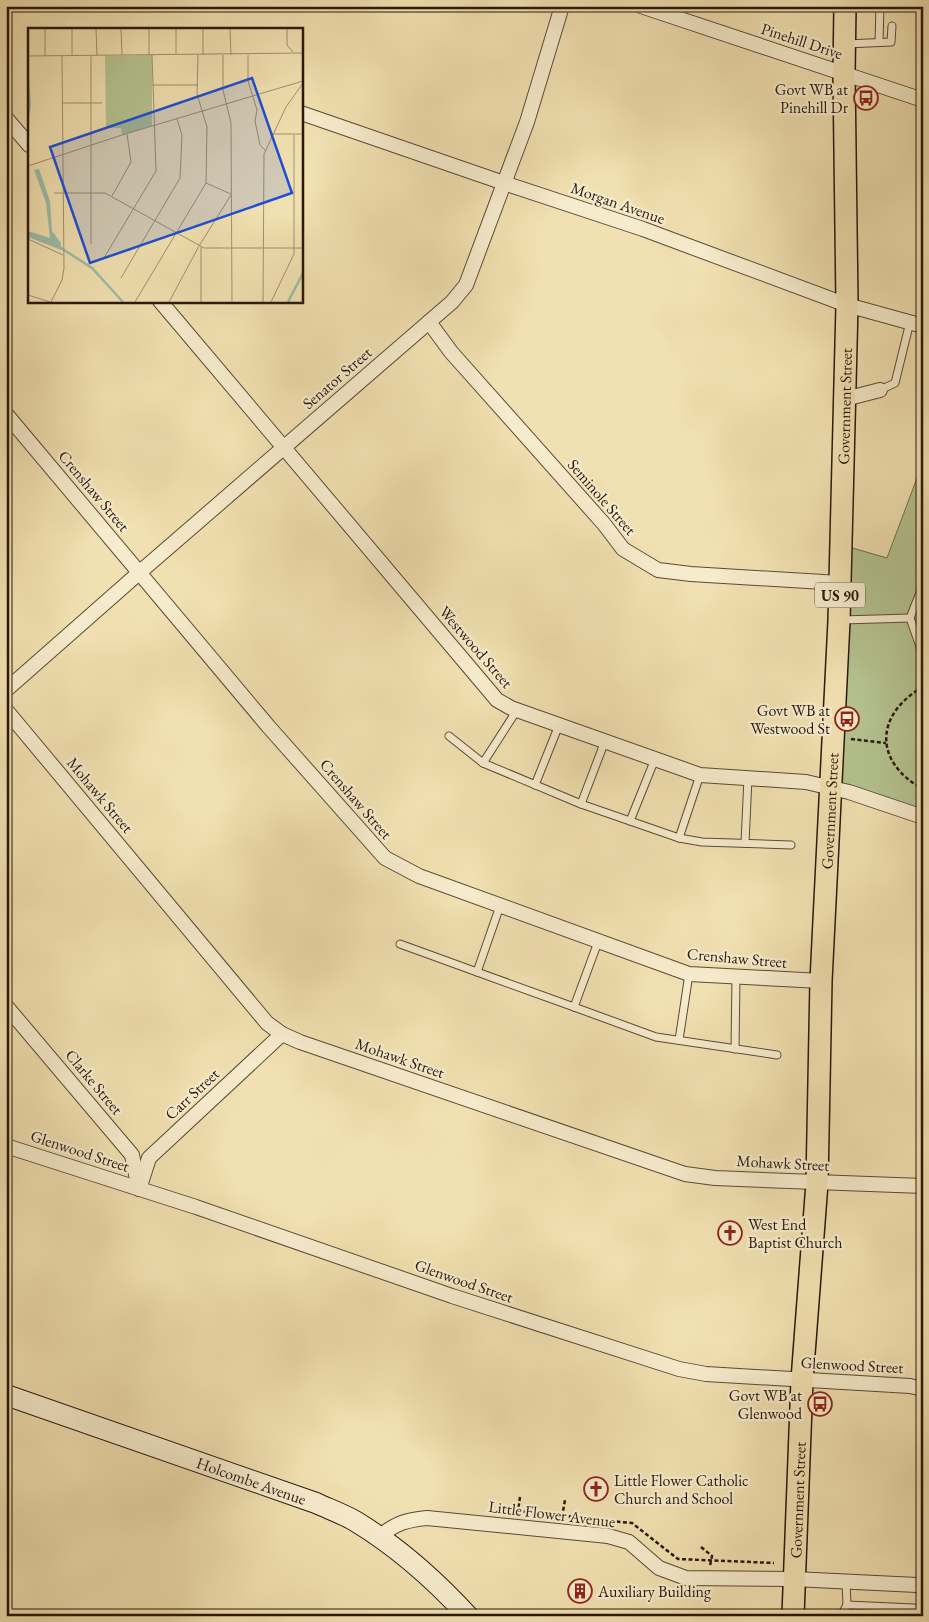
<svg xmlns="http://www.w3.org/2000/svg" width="929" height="1622" viewBox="0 0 929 1622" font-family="'EB Garamond',serif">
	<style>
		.green { fill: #b4c390; stroke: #6e6e4e }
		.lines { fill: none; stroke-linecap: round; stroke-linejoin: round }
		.lane-casing { stroke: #5b4a34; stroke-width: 9 }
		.street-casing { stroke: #5b4a34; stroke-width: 16 }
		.secondary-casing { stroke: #29180b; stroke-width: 22 }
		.primary-casing { stroke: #29180b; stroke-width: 24 }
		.path { stroke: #29180b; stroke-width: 2.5; stroke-dasharray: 4 2.5; stroke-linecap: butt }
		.lane { stroke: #f6ebcc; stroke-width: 7 }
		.street { stroke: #f6ebcc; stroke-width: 14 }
		.secondary { stroke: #f6ebcc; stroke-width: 20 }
		.primary { stroke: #f1e0b1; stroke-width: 21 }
		.labels { text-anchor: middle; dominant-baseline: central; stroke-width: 4.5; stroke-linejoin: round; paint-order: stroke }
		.shield { fill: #f6ebcc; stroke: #665745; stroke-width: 1 }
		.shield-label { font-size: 15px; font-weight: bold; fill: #29180b }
		.street-label { font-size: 16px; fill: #29180b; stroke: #f6ebcc }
		.poi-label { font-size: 16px; fill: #29180b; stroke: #f6ebcc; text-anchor: end }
		.inset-river { fill: none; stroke: #9bbda9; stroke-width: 2.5 }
		.inset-road { fill: none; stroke: #a1906f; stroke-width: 1 }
		.view { fill: #1d4ed8; fill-opacity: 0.15; stroke: #1d4ed8; stroke-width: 2.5 }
		.inset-edge { fill: none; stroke: #29180b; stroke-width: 2.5 }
	</style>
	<rect width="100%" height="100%" fill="#f1e0b1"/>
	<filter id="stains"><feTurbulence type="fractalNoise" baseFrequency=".004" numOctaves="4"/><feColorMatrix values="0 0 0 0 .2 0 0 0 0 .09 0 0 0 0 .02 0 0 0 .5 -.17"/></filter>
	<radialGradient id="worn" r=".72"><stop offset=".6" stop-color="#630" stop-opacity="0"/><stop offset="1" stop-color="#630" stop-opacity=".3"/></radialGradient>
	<polygon class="green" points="923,462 923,817 830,788 842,545 887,558"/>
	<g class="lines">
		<g class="lane-casing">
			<g id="lane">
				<polyline points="892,7 892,6"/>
				<polyline points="879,42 880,6"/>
				<polyline points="846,44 891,42 892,26"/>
				<polyline points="880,390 895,383 910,322"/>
				<polyline points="923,585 910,618 923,655"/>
				<polyline points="842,620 910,618"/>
				<polyline points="449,736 483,763 581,804 679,838 702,842 791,845"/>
				<polyline points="483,763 517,710"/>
				<polyline points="535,785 559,725"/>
				<polyline points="581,804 605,741"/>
				<polyline points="630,821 655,759"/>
				<polyline points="679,838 700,775"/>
				<polyline points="745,843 748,778"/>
				<polyline points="400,944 477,972 500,906"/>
				<polyline points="477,972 574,1007 598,942"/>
				<polyline points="574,1007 656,1037 777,1055"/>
				<polyline points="679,1040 689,974"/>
				<polyline points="735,1049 736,977"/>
				<polyline points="846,1582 847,1605"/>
				<polyline points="841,1616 847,1605 914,1608 923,1612"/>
			</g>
		</g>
		<g class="street-casing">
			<g id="street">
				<polyline points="641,6 923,100"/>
				<polyline points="301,113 504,183 643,229 847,305 923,326"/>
				<polyline points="6,118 29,145"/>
				<polyline points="160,301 497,700 511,708 700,775 806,782 849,792 923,817"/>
				<polyline points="429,322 451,352 604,524 623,549 658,570 691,574 840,583"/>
				<polyline points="845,399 880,390"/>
				<polyline points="6,414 268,726 385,858 419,876 689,974 821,981"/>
				<polyline points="6,690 140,572 452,302 466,285 527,122 562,6"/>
				<polyline points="6,710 267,1023 282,1034 300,1042 685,1174 715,1178 789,1181 923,1186"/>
				<polyline points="6,1006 132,1155 139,1189"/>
				<polyline points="6,1146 196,1207 452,1296 679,1369 706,1374 910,1386 923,1389"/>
				<polyline points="140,1186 149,1158 282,1034"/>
				<path d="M379,1537C396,1523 406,1520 427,1518L608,1536L629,1542L659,1568L686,1578L794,1579L917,1585L923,1588"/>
			</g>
		</g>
		<g class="secondary-casing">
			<g id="secondary">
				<path id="s1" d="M6,1395L316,1503C329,1509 343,1514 355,1521C398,1547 434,1579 468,1616"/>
			</g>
		</g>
		<g class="primary-casing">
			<g id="primary">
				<path id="s2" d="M793,1616L802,1380L817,1183L821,981L839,621L847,305L844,73L845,6"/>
			</g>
		</g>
		<g class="path">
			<path d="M923,687C875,714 873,762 923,789"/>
			<polyline points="851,739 886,743"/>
			<polyline points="520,1497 518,1511 575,1517"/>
			<polyline points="562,1517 565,1500"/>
			<polyline points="610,1521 632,1523 678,1559 774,1563"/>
			<polyline points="701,1547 712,1556 710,1566"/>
		</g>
		<use href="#lane" class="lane"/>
		<use href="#street" class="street"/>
		<use href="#secondary" class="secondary"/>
		<use href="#primary" class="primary"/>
	</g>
	<defs>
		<g id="bus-ring" transform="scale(1.25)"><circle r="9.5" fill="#f6ebcc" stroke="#8f2418" stroke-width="1.5"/><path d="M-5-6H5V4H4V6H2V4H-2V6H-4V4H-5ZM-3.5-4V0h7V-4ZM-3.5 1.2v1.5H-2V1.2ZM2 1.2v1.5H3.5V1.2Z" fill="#8f2418"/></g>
		<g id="church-ring" transform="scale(1.25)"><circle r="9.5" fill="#f6ebcc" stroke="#8f2418" stroke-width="1.5"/><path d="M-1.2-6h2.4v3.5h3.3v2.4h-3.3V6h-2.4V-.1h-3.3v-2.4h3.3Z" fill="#8f2418"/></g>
		<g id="building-ring" transform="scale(1.25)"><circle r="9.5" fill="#f6ebcc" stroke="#8f2418" stroke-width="1.5"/><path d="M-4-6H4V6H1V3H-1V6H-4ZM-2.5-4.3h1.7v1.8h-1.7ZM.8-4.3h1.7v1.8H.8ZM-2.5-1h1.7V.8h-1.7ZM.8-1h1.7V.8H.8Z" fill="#8f2418"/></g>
	</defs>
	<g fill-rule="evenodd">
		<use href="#bus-ring" x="866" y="98"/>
		<use href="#bus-ring" x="847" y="719"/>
		<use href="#church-ring" x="730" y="1233"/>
		<use href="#bus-ring" x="820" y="1404"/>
		<use href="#church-ring" x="596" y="1489"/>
		<use href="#building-ring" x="580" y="1591"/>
	</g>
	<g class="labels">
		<rect class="shield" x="815" y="582.5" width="50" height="25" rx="4"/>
		<g class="shield-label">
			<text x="840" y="595">US 90</text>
		</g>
		<g class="street-label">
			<text transform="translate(802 41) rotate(18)">Pinehill Drive</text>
			<text transform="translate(618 203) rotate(19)">Morgan Avenue</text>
			<text transform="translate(337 378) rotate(-41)">Senator Street</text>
			<text stroke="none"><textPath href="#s2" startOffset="1211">Government Street</textPath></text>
			<text transform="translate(94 491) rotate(50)">Crenshaw Street</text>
			<text transform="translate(602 497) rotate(49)">Seminole Street</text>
			<text transform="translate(476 647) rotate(49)">Westwood Street</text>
			<text transform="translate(100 795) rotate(50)">Mohawk Street</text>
			<text transform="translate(356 799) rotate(49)">Crenshaw Street</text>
			<text stroke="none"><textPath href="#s2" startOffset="806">Government Street</textPath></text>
			<text transform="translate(737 958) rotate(5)">Crenshaw Street</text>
			<text transform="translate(400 1058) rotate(19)">Mohawk Street</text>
			<text transform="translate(94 1082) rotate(50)">Clarke Street</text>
			<text transform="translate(192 1094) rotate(-43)">Carr Street</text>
			<text transform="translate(80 1151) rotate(18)">Glenwood Street</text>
			<text transform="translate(783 1163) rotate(3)">Mohawk Street</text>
			<text transform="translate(464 1281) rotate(19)">Glenwood Street</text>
			<text transform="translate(852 1365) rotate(3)">Glenwood Street</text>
			<text stroke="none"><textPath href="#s1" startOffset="260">Holcombe Avenue</textPath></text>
			<text stroke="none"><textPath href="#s2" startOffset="116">Government Street</textPath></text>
			<text transform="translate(552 1514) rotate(7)">Little Flower Avenue</text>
		</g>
		<g class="poi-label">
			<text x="848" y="89">Govt WB at<tspan x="848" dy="18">Pinehill Dr</tspan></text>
			<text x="830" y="710">Govt WB at<tspan x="830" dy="18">Westwood St</tspan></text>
			<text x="748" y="1224" text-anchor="start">West End<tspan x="748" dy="18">Baptist Church</tspan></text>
			<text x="802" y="1395">Govt WB at<tspan x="802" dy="18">Glenwood</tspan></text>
			<text x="614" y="1480" text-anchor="start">Little Flower Catholic<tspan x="614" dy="18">Church and School</tspan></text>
			<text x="598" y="1591" text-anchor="start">Auxiliary Building</text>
		</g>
	</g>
	<g transform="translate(28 28)">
		<rect width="275" height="275" fill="#f1e0b1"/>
		<path d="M124,27V98L94,107L93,100H78L77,28Z" fill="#b4c390"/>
		<path d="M0,31L3,77L0,96ZM11,141L22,173L24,203L33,215V222L0,209V203L22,210L18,175L6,142Z" fill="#9bbda9"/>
		<path class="inset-river" d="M30,218L64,240L95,274M260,274L275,245"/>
		<path class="inset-road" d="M17,1V28M44,1V27M68,1L69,27M93,1L94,27M121,1V27M148,1V27M175,1V27M202,1L203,27M259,1V17L265,24M195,27V62L203,95L204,274M220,27V53L229,82L227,93L232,117L237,122M0,28L275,25M124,57H170M35,75H74M243,106H275M0,138L94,107L275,53M178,155L203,166M26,165H77L176,220H275M84,168L103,134L99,106M0,211L35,227M63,216V28M76,230L128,143L124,27M93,250L152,150L154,107L149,91M0,267L22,274M23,274L34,252L36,240L34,28M107,274L178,155L179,99L169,66L170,27M141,274L171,218L203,167M173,274V219M235,274L236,126L258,79L275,55M243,274L266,226V107"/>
		<path class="view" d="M224,50L264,165L62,235L22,119Z"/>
		<rect width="275" height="275" class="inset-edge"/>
	</g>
	<rect width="929" height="1622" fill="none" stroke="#f1e0b1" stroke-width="25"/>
	<rect x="8" y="8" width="914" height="1607" fill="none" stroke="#29180b" stroke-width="2.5"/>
	<rect x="12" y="12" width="904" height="1597" fill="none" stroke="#29180b"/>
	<rect width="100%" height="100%" filter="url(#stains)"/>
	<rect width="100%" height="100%" fill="url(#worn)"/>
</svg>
